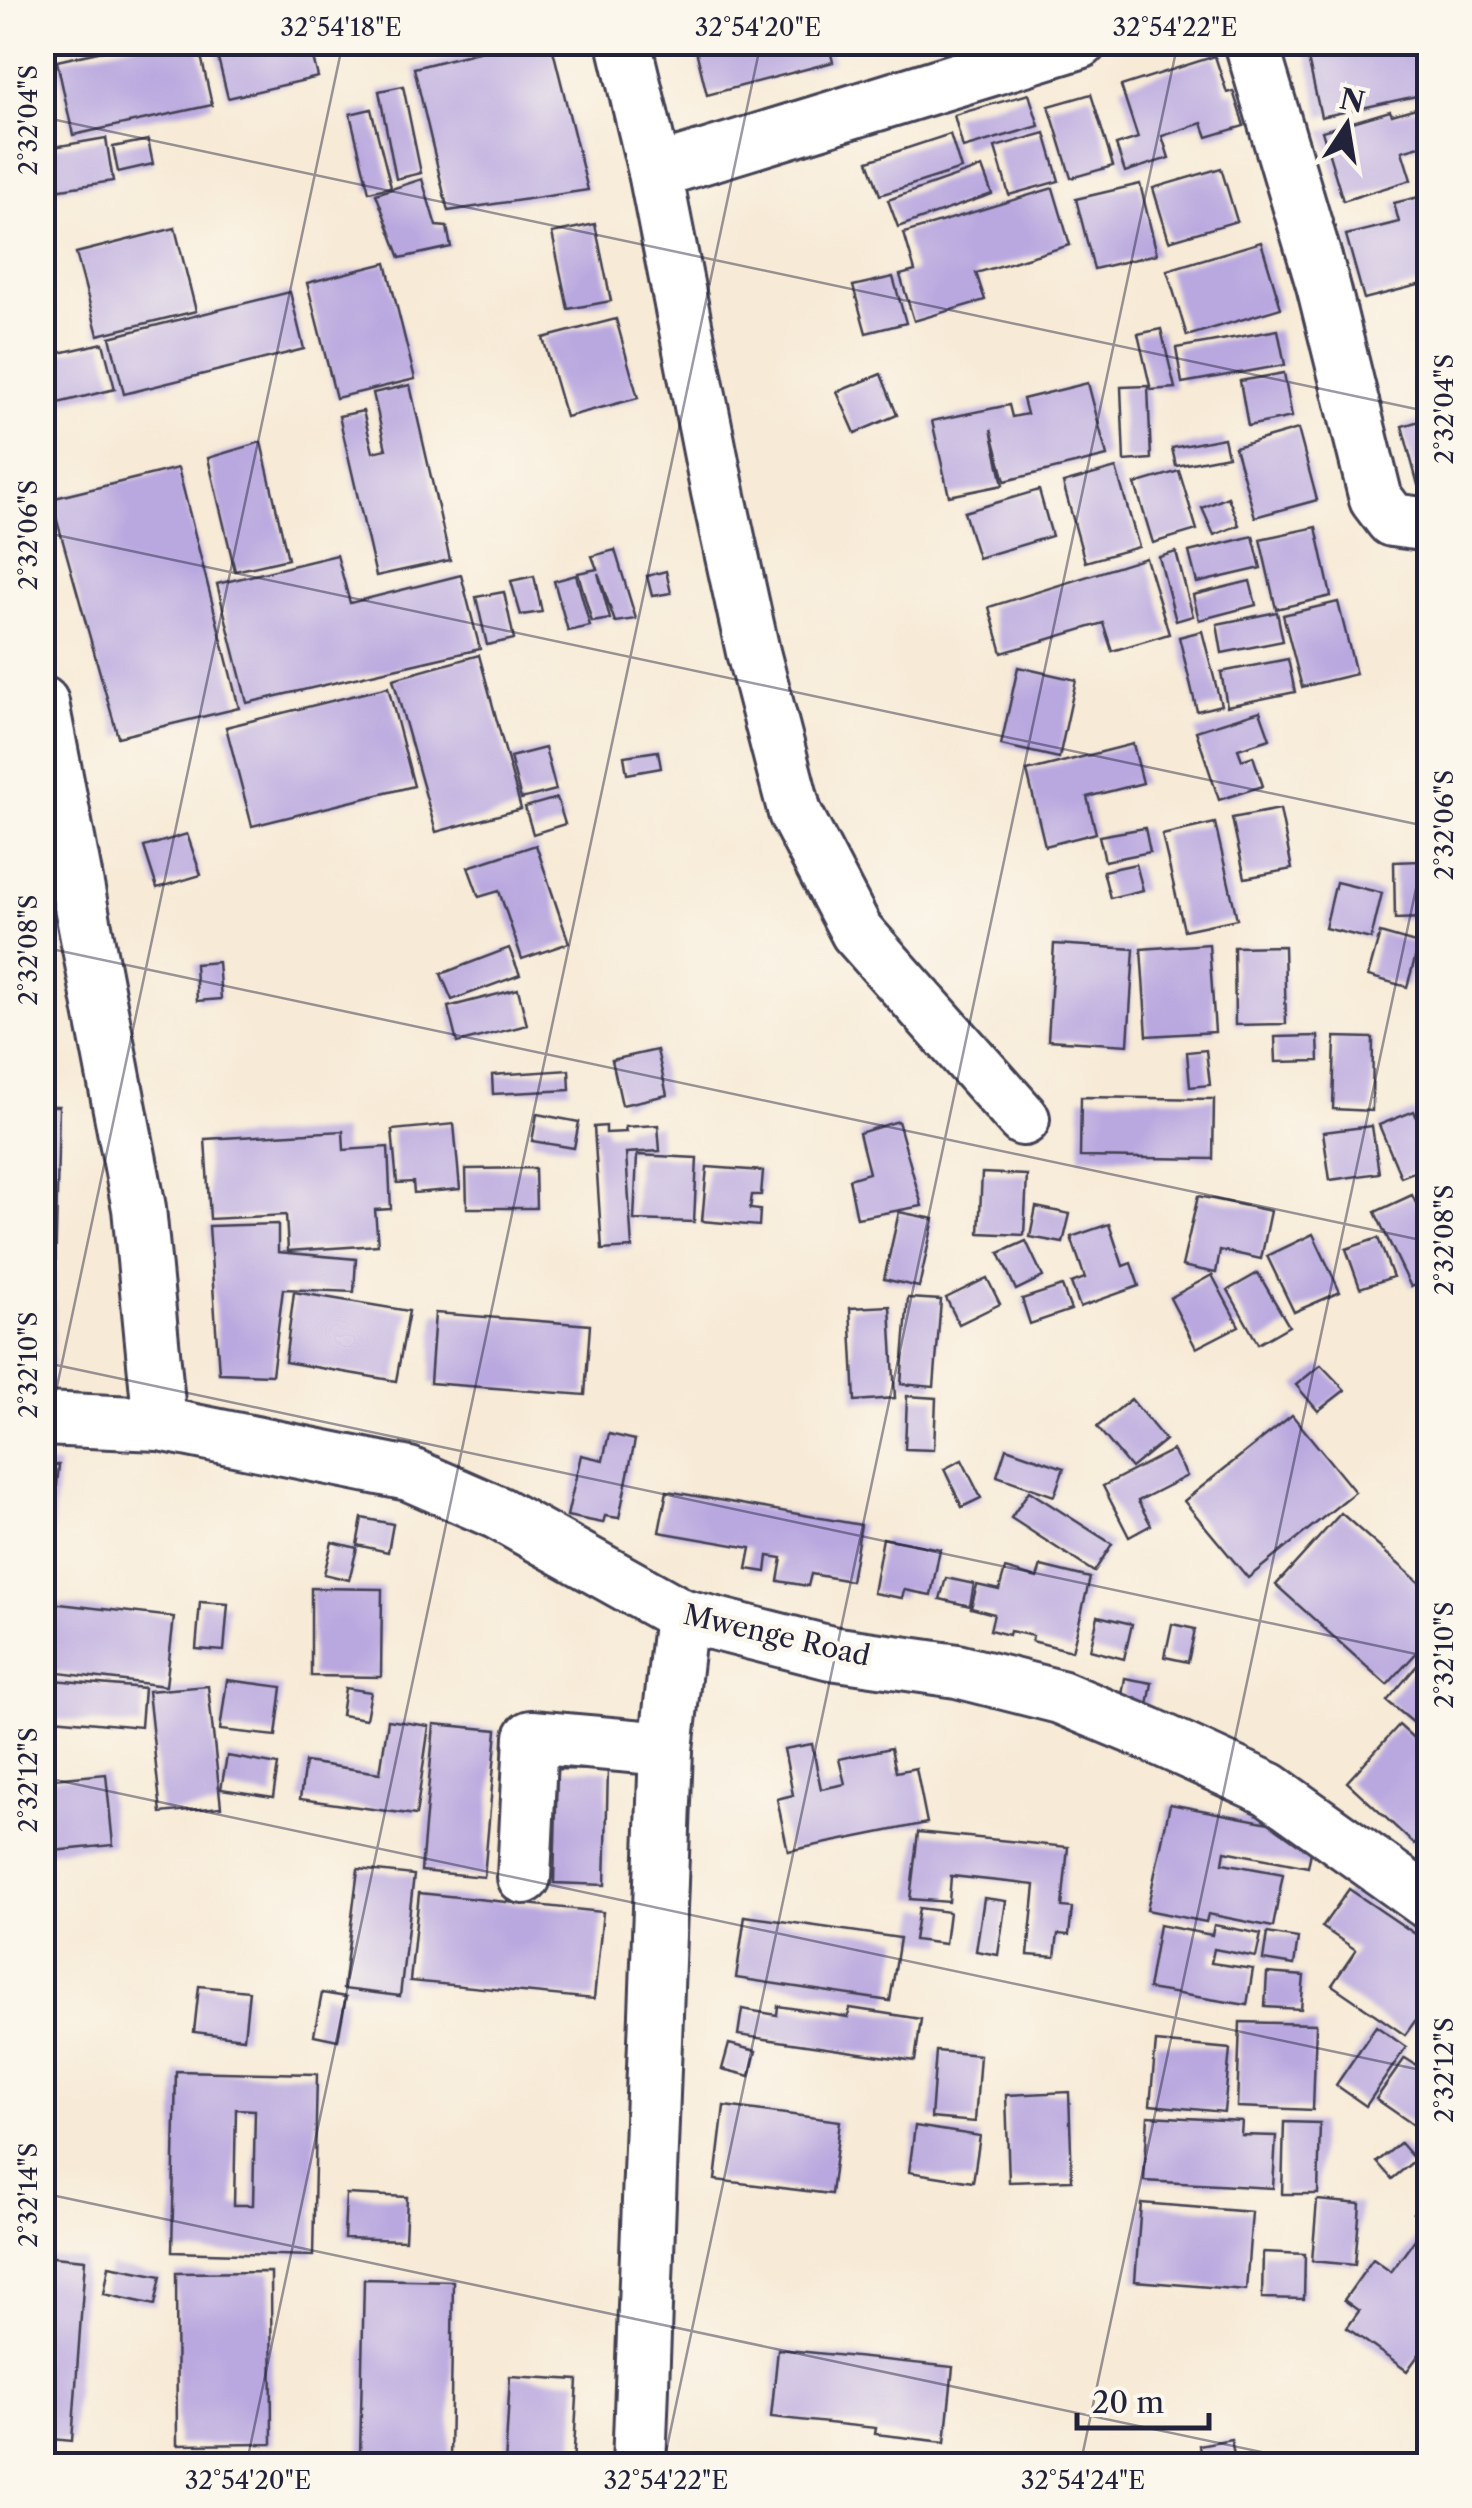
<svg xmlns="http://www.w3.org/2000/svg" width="1472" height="2508" viewBox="0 0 1472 2508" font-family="'Libre Caslon Text',serif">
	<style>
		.building { fill: #b9a8df; fill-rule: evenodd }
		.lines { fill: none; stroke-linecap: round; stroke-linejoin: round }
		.minor-casing { stroke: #424052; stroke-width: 58 }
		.minor { stroke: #fff; stroke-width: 52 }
		.ticks { fill: none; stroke: #22223b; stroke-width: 2.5; stroke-opacity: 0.45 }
		.labels { text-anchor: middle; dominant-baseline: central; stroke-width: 9; stroke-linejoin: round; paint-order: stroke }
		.street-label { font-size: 28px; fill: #22223b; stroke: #fbf7ec }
		.neatline { fill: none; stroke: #22223b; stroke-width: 4 }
		.ticks-label { font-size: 25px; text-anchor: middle; fill: #22223b }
	</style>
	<rect width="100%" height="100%" fill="#fbf7ec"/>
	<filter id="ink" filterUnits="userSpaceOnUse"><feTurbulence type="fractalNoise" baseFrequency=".01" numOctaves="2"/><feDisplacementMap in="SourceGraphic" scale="20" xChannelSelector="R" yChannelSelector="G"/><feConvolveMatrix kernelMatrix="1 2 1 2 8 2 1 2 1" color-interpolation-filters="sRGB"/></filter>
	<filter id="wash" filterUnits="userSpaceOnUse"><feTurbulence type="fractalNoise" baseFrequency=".0048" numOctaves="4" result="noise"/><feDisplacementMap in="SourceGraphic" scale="40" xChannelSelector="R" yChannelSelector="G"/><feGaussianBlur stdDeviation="2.25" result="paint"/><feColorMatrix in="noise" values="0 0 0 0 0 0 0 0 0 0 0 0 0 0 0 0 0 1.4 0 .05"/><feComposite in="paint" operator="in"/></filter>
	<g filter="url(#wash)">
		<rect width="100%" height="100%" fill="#f7ead6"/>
		<g id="blocks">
			<g class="building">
				<polygon points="144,42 198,42 212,105 73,135 57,61"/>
				<polygon points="214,42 309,42 318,77 228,98"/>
				<polygon points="518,42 551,42 588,190 448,211 414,68"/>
				<polygon points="694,42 828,42 833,62 707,95"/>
				<polygon points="1362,42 1421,42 1430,82 1430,93 1321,117 1307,54"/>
				<polygon points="1215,56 1227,93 1233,91 1244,126 1207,137 1202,123 1162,136 1169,158 1125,172 1116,145 1138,138 1121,86"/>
				<polygon points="403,86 421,173 396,179 379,91"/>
				<polygon points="1029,94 1039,126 963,148 954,115"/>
				<polygon points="1091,94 1113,166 1071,178 1049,106"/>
				<polygon points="1430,104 1430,143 1402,151 1411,180 1343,201 1322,131 1390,111 1392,115"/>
				<polygon points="371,109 391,187 369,192 350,114"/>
				<polygon points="1045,133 1059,181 1009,195 995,147"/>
				<polygon points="950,134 961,169 880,195 868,161"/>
				<polygon points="106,138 113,181 42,192 42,149"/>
				<polygon points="148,140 153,164 118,172 113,147"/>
				<polygon points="982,167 992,194 898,227 888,200"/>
				<polygon points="1221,168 1237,221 1169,241 1153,188"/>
				<polygon points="422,179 436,226 447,227 451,247 400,258 376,194"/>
				<polygon points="1140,184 1157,254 1094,269 1076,199"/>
				<polygon points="1053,188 1070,245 976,273 985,300 914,321 900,275 915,271 904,233"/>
				<polygon points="1427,195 1430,207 1430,282 1364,299 1346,235 1399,222 1394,203"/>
				<polygon points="595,224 611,301 568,309 552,233"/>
				<polygon points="175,228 196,311 98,335 76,253"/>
				<polygon points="1261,242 1281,308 1187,336 1167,270"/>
				<polygon points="386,263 415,379 336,398 307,283"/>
				<polygon points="893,277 906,323 866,333 853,286"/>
				<polygon points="290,292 304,349 124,394 110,337"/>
				<polygon points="616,319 638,398 566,417 543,338"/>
				<polygon points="1161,329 1175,388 1151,390 1138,334"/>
				<polygon points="1278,330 1285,365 1182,383 1176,348"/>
				<polygon points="103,343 115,389 42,407 42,357"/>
				<polygon points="1284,373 1292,417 1248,426 1240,381"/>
				<polygon points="881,374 897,415 855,433 837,392"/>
				<polygon points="1088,383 1107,456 1005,481 991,429 1003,485 949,496 932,421 1009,405 1012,417 1027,414 1023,399"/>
				<polygon points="410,385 450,560 376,576 339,416 363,411 373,452 386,449 373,393"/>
				<polygon points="1148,386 1151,459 1124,461 1121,387"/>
				<polygon points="1430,418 1430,481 1418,485 1402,426"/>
				<polygon points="1298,429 1317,500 1255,517 1235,447"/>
				<polygon points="1224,438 1228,456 1176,466 1172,448"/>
				<polygon points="261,442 288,559 235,571 208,458"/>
				<polygon points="178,468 239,708 118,737 51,499"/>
				<polygon points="1116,468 1139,547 1085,562 1063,483"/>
				<polygon points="1179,471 1197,530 1153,543 1135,484"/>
				<polygon points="1039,490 1052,536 978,558 964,512"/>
				<polygon points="1228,497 1239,525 1214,535 1202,508"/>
				<polygon points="1316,527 1331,596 1276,609 1260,539"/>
				<polygon points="1253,536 1261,568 1197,583 1189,552"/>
				<polygon points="615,550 636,619 615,622 598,573 610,619 592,622 578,573 597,569 592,556"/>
				<polygon points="1176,552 1193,616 1176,621 1159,557"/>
				<polygon points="337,555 350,603 461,575 480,649 247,703 217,584"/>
				<polygon points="1146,558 1169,634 1112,651 1103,623 1002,653 989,607"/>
				<polygon points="666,571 671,593 652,596 647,576"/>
				<polygon points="576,575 590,626 568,631 554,581"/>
				<polygon points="534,576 542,612 521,615 511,581"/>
				<polygon points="1250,581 1256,605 1199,620 1193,595"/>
				<polygon points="504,592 514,639 487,645 476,597"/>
				<polygon points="1338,602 1356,674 1302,687 1283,615"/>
				<polygon points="1277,612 1283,641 1222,653 1217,624"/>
				<polygon points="1202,631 1221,705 1197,711 1179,637"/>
				<polygon points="479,655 521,809 436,832 393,679"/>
				<polygon points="1288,659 1295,692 1227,706 1221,672"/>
				<polygon points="1018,667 1076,680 1059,758 1001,745"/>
				<polygon points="388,687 414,786 252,826 226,727"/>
				<polygon points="1260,711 1270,739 1238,749 1242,760 1253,756 1263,786 1219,800 1196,731"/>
				<polygon points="1133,744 1143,783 1087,797 1096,833 1045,846 1027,771"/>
				<polygon points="545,748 556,790 521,799 510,757"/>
				<polygon points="658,751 661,768 627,774 624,756"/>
				<polygon points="557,798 565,824 533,834 525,807"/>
				<polygon points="1280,809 1292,869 1245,878 1232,818"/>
				<polygon points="1215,823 1237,919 1184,930 1162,835"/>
				<polygon points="1145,828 1150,852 1105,861 1099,836"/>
				<polygon points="187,834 201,875 157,888 144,847"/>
				<polygon points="536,845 569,943 522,959 499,891 479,897 468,867"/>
				<polygon points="1430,850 1430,873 1419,856"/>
				<polygon points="1421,861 1423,918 1395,919 1394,862"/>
				<polygon points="1136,864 1143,890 1110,898 1103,871"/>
				<polygon points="1336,882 1382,893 1371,939 1325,928"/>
				<polygon points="1380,933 1419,944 1407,987 1368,976"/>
				<polygon points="1054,944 1134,949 1128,1045 1048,1040"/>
				<polygon points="1209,944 1215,1032 1147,1036 1141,949"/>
				<polygon points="1284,946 1286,1024 1235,1025 1234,947"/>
				<polygon points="509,948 520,975 452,1000 441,974"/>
				<polygon points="218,962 221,999 197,1001 195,964"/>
				<polygon points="518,989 527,1025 457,1043 448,1007"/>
				<polygon points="1318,1036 1319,1061 1276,1062 1275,1037"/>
				<polygon points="1335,1037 1373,1038 1372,1111 1333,1109"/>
				<polygon points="657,1050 667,1095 622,1105 612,1060"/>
				<polygon points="1206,1050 1210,1085 1190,1087 1187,1052"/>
				<polygon points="569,1070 570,1090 493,1094 492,1075"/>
				<polygon points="1081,1097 1214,1099 1213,1159 1080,1157"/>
				<polygon points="42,1106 59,1106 53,1367 42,1366"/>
				<polygon points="1414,1111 1430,1147 1430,1166 1401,1177 1379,1125"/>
				<polygon points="537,1114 579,1122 574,1148 532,1141"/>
				<polygon points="898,1121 922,1206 857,1218 849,1179 869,1173 859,1133"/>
				<polygon points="454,1124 460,1189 414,1193 413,1182 397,1183 392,1130"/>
				<polygon points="658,1125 660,1151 626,1153 632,1248 602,1250 594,1127 606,1126 606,1133 626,1132 625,1127"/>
				<polygon points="1372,1126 1379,1173 1330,1180 1323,1132"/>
				<polygon points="343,1131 344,1150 388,1147 391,1209 375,1210 378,1245 288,1251 286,1215 210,1219 205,1139"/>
				<polygon points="637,1155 697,1158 694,1222 634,1220"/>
				<polygon points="707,1167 763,1171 761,1195 752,1195 750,1209 760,1210 759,1226 702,1221"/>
				<polygon points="535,1168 536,1208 467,1208 466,1169"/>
				<polygon points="982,1173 1027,1175 1024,1235 979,1233"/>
				<polygon points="1412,1195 1430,1232 1430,1278 1411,1287 1375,1212"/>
				<polygon points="1198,1196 1271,1211 1261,1259 1220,1250 1216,1273 1182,1266"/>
				<polygon points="1036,1207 1070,1214 1063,1243 1030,1237"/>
				<polygon points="899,1212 934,1219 919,1287 884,1279"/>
				<polygon points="278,1224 278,1252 356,1259 354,1292 283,1289 272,1375 219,1373 209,1226"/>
				<polygon points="1109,1224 1123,1266 1131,1263 1139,1286 1080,1307 1071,1283 1085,1278 1071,1237"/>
				<polygon points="1313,1234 1340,1292 1294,1312 1267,1256"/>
				<polygon points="1378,1238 1393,1277 1360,1288 1346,1249"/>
				<polygon points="1026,1241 1043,1277 1016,1290 999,1253"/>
				<polygon points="1258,1273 1289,1326 1258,1344 1228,1290"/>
				<polygon points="1212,1275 1239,1326 1196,1348 1170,1298"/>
				<polygon points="987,1278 1000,1304 959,1324 946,1298"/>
				<polygon points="1062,1286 1071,1310 1030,1324 1022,1299"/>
				<polygon points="294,1292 409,1311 396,1381 285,1362"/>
				<polygon points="908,1298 941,1300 934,1387 901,1384"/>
				<polygon points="890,1306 895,1398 855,1401 850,1308"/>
				<polygon points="435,1313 590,1325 585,1395 430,1383"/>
				<polygon points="1321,1365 1345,1390 1318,1411 1296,1385"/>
				<polygon points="907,1396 936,1398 934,1450 905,1449"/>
				<polygon points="1131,1399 1165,1440 1131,1468 1097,1427"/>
				<polygon points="1292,1415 1355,1492 1248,1578 1184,1501"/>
				<polygon points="609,1434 635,1440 619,1518 605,1516 603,1523 567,1516 581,1455 603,1460"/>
				<polygon points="1006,1448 1064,1468 1054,1496 997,1476"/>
				<polygon points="1173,1450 1187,1476 1138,1501 1151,1525 1129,1537 1103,1486"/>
				<polygon points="962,1460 981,1498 962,1507 944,1469"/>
				<polygon points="42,1463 59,1465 47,1580 42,1579"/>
				<polygon points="667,1491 861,1525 851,1581 811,1574 808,1586 778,1581 782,1558 768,1556 766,1572 747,1569 751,1548 659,1532"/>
				<polygon points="1029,1491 1112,1544 1094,1572 1011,1518"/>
				<polygon points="1341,1513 1430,1592 1430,1638 1387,1685 1276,1585"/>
				<polygon points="362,1518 393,1524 388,1552 357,1545"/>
				<polygon points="883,1538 940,1549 931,1595 904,1590 902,1598 873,1593"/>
				<polygon points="332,1542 357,1548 349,1580 324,1574"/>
				<polygon points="1041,1566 1090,1578 1072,1651 1032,1641 1033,1636 1010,1631 1009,1635 990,1630 994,1614 971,1608 977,1585 999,1590 1005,1569 1037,1578"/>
				<polygon points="946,1578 974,1584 970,1606 940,1599"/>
				<polygon points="311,1588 382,1589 381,1677 311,1676"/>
				<polygon points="42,1602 174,1617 166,1686 42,1671"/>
				<polygon points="200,1602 228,1604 224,1651 196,1649"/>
				<polygon points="1098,1616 1132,1624 1124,1659 1090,1650"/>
				<polygon points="1172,1624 1195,1629 1188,1662 1165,1657"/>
				<polygon points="1430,1650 1430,1736 1387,1701"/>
				<polygon points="1125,1678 1152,1683 1148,1706 1121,1701"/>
				<polygon points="42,1679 144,1688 141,1727 42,1718"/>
				<polygon points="227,1680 282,1687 276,1736 220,1730"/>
				<polygon points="208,1686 221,1807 161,1813 148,1691"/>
				<polygon points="345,1688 371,1692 366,1719 341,1715"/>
				<polygon points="388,1720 429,1726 416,1815 300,1799 305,1762 380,1773"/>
				<polygon points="434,1724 497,1730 484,1877 421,1871"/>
				<polygon points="1399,1725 1430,1753 1430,1827 1414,1844 1347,1782"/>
				<polygon points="812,1744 821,1789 845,1784 839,1759 891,1748 896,1772 916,1768 927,1823 788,1851 777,1799 793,1795 784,1749"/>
				<polygon points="227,1756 278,1765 273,1797 221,1789"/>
				<polygon points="557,1769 608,1770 605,1885 554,1883"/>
				<polygon points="106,1774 113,1845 42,1852 42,1780"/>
				<polygon points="1170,1804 1315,1832 1308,1867 1225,1851 1223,1863 1283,1874 1273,1927 1208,1914 1206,1922 1147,1910"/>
				<polygon points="918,1832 1068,1847 1062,1907 1072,1908 1069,1935 1058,1934 1055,1957 1028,1955 1035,1885 951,1876 949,1902 910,1899"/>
				<polygon points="358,1869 414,1875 400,1996 343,1989"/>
				<polygon points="1349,1889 1430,1944 1430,2000 1405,2035 1332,1985 1356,1950 1322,1927"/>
				<polygon points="419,1893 603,1912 594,1999 410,1981"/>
				<polygon points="984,1898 1006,1901 998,1955 976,1951"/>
				<polygon points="919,1908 949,1912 945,1944 914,1940"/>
				<polygon points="745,1916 900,1938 890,2001 736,1978"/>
				<polygon points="1159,1925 1212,1935 1214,1925 1261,1934 1256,1957 1214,1949 1211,1963 1253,1969 1247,2005 1148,1989"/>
				<polygon points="1267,1933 1298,1938 1294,1965 1263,1960"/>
				<polygon points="1267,1973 1304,1976 1301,2009 1265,2007"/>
				<polygon points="199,1986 249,1991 244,2038 194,2032"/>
				<polygon points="322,1993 346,1997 338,2040 314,2035"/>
				<polygon points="778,2006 848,2017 850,2008 921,2019 915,2061 738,2035 742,2009 777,2015"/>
				<polygon points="1240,2022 1316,2024 1313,2110 1237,2107"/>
				<polygon points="1376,2026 1406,2047 1366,2106 1336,2085"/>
				<polygon points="1156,2042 1230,2049 1224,2112 1150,2105"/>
				<polygon points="729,2044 756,2051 750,2076 722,2069"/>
				<polygon points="936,2051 980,2055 975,2122 931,2118"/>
				<polygon points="1405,2058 1430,2074 1430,2117 1421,2130 1376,2099"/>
				<path d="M176,2071L317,2074L313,2256L172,2252ZM236,2109L255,2110L253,2205H234Z"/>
				<polygon points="1069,2092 1072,2180 1009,2182 1006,2095"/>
				<polygon points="724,2106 840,2121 831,2194 715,2180"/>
				<polygon points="1148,2116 1242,2121 1241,2135 1276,2136 1273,2188 1144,2181"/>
				<polygon points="1284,2122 1320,2123 1318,2194 1282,2194"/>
				<polygon points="915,2126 980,2136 973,2182 909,2172"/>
				<polygon points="1430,2126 1430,2154 1416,2144"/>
				<polygon points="1400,2143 1415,2160 1392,2179 1377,2162"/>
				<polygon points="1430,2191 1430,2339 1407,2371 1347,2328 1359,2311 1344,2300 1373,2259 1391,2272 1427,2223 1413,2213"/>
				<polygon points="346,2194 407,2197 405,2240 344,2238"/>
				<polygon points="1317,2200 1360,2204 1355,2265 1312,2261"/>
				<polygon points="1141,2203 1252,2212 1246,2290 1135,2281"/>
				<polygon points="1263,2252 1305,2254 1304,2299 1262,2298"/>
				<polygon points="42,2256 85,2260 72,2441 42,2438"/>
				<polygon points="109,2266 161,2276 155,2305 104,2294"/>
				<polygon points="271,2272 272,2444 177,2445 176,2273"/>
				<polygon points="364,2279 453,2281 450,2460 360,2457"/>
				<polygon points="778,2349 953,2367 945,2442 875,2434 876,2428 771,2417"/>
				<polygon points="510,2376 578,2380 573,2466 505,2466"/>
				<polygon points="1231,2439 1236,2466 1202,2466 1199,2445"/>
			</g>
		</g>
	</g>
	<g filter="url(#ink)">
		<use href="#blocks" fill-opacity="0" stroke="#424052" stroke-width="2.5"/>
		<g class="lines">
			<g class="minor-casing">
				<g id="minor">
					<polyline points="624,42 655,172 718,492 753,652 795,813 857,932 1023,1119"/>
					<polyline points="1251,42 1323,285 1376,499 1392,520 1430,525"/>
					<polyline points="655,172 1080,42"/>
					<polyline points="42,703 139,1208 160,1424"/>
					<polyline points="42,1419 160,1424 409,1474 498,1513 681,1615 831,1653 957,1671 1060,1697 1149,1734 1269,1789 1430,1904"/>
					<polyline points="524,1877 531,1737 666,1749"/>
					<polyline points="639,2466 666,1749 681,1615"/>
				</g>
			</g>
			<use href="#minor" class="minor"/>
		</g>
	</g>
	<path class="ticks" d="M42,117L1430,412M42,532L1430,827M42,947L1430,1242M42,1362L1430,1657M42,1457L343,42M42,1777L1430,2072M42,2193L1327,2466M246,2466L761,42M663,2466L1178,42M1080,2466L1430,823"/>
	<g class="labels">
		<g class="street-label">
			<text transform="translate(777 1635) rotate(13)">Mwenge Road</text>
		</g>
	</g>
	<rect width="1472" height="2508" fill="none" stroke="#fbf7ec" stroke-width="110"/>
	<g transform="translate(1347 125) rotate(12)" stroke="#fbf7ec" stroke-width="8" paint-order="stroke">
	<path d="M0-8L18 38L0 25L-18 38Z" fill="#22223b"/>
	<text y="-15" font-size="28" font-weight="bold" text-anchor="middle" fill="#22223b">N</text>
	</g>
	<path d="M1077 2413v15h132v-15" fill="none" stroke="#22223b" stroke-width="5"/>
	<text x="1092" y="2413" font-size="30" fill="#22223b" stroke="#fbf7ec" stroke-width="8" paint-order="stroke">20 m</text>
	<rect x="55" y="55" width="1362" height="2398" class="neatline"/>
	<g class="ticks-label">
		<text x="341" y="36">32°54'18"E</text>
		<text x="758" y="36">32°54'20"E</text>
		<text x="1175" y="36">32°54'22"E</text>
		<text transform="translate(28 120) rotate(-90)" y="9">2°32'04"S</text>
		<text transform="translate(1444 409) rotate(-90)" y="9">2°32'04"S</text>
		<text transform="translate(28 535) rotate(-90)" y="9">2°32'06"S</text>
		<text transform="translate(1444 825) rotate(-90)" y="9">2°32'06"S</text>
		<text transform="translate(28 950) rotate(-90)" y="9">2°32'08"S</text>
		<text transform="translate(1444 1240) rotate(-90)" y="9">2°32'08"S</text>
		<text transform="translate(28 1365) rotate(-90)" y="9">2°32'10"S</text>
		<text transform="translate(1444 1655) rotate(-90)" y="9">2°32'10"S</text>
		<text transform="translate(28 1780) rotate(-90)" y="9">2°32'12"S</text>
		<text transform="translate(1444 2070) rotate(-90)" y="9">2°32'12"S</text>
		<text transform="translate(28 2195) rotate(-90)" y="9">2°32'14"S</text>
		<text x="248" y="2489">32°54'20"E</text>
		<text x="666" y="2489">32°54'22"E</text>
		<text x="1083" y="2489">32°54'24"E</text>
	</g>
</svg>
